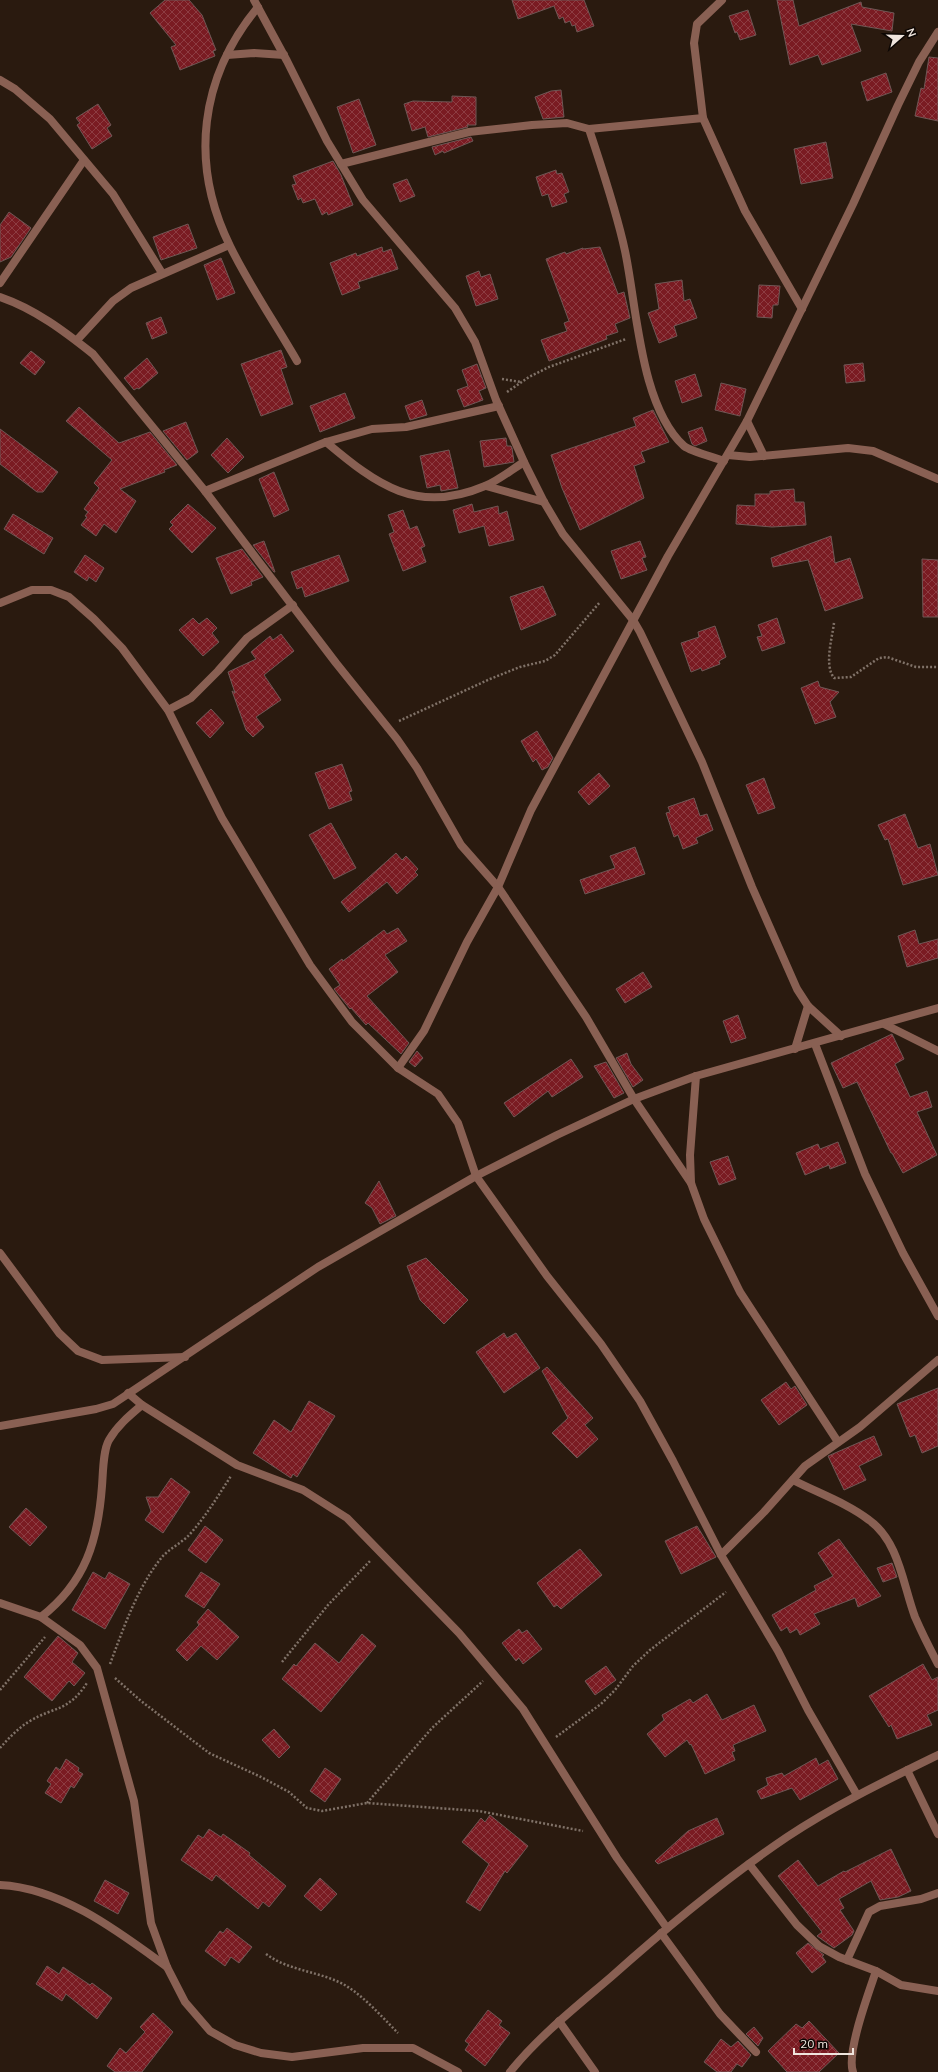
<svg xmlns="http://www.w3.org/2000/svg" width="938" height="2072" viewBox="0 0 938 2072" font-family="Mulish,sans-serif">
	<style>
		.building { fill: url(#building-cross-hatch); stroke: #6f5755 }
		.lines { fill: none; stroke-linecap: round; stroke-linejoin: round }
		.path { stroke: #807268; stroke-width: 2.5; stroke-dasharray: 2 2; stroke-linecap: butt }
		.minor { stroke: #896053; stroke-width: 8 }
		.tertiary { stroke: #896053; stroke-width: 8 }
	</style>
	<defs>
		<pattern id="building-cross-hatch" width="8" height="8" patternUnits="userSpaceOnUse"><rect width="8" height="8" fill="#7a1b22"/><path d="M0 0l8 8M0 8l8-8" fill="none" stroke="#8d3c42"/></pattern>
	</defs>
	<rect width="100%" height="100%" fill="#2a1a0f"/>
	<g class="building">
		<polygon points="165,0 189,0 202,15 216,50 213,51 215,56 180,70 171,47 176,45 150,13"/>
		<polygon points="512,0 584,0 594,26 577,32 575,25 572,26 570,21 565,23 563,17 559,19 554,6 518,19"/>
		<polygon points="777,0 793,0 799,26 861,2 862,7 894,13 892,31 851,24 861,51 822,65 818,55 790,65"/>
		<polygon points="748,10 756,35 740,40 737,32 735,33 729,16"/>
		<polygon points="929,57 938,58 938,121 915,116 921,88 924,89"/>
		<polygon points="886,73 892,92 867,101 861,82"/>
		<polygon points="561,90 564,117 543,119 535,97 551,91"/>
		<polygon points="452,96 476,97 476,125 467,125 468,127 428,137 425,127 412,131 404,104 413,101 452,102"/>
		<polygon points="359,99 376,145 353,153 337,107"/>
		<polygon points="98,104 111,125 107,128 112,136 92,149 77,125 80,123 76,118"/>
		<polygon points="471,137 473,141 444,153 443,151 435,155 432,147"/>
		<polygon points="826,142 833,178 801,184 794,149"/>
		<polygon points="333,161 341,175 353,205 328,215 327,212 322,215 315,199 303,203 301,198 298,200 292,185 296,184 293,176"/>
		<polygon points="556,170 557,174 562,173 569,192 564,194 567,202 552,207 548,194 542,196 536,177"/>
		<polygon points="407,179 415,196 400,202 393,184"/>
		<polygon points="9,212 31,228 11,257 0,262 0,225"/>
		<polygon points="188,224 197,248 161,260 153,237"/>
		<polygon points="382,247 383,252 391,249 398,269 358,282 360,288 342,295 330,263 356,253 357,256"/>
		<polygon points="600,247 618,294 624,292 630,318 615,324 618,332 606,336 607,339 549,361 541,340 567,331 564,323 569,321 546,259 565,252 566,254 583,248 583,249"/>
		<polygon points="221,258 235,293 217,300 204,265"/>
		<polygon points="479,271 481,277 490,274 498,299 476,306 466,276"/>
		<polygon points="682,280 684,301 690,299 697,318 674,326 677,336 659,343 648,313 659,309 655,284"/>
		<polygon points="759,285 780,286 778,305 773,305 772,318 757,317"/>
		<polygon points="161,317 167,333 152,339 146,323"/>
		<polygon points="281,350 287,367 281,369 293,404 261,416 241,364"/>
		<polygon points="31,351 45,362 35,375 20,363"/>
		<polygon points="147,358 158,373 139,389 137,388 134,390 124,378"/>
		<polygon points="863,363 865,381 846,383 844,365"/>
		<polygon points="477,364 486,388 479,391 483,400 464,407 457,390 468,386 462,370"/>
		<polygon points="695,374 702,396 682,403 675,381"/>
		<polygon points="721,383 746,389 740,416 715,410"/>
		<polygon points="345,393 355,418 320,432 310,406"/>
		<polygon points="422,400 427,415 410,420 405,406"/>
		<polygon points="79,407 119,443 150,432 177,465 164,470 165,472 120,489 136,501 116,533 104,524 96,536 81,525 87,517 85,516 88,512 84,509 99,488 94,483 112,460 66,421"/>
		<polygon points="653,410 669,442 641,452 645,462 634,466 644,498 580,530 562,488 551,455 636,426 633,418"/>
		<polygon points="186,422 198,452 187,460 163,431"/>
		<polygon points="702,427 707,441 695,446 692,444 688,432"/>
		<polygon points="0,429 58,472 43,492 37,492 0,464"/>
		<polygon points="227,438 244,457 228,473 211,455"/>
		<polygon points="506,438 507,446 511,446 512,448 514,462 484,467 480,441"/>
		<polygon points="449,450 458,488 441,491 440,485 427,488 420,456"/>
		<polygon points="274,472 289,510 274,517 259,479"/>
		<polygon points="794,489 795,502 804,502 806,525 772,527 736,524 737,505 755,506 755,494 770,494 770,491"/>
		<polygon points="188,504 216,528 192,553 169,529 173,525 170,522"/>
		<polygon points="472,504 474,512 498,506 499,514 507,511 514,540 489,546 484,526 459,533 453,510"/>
		<polygon points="403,510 410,529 417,526 425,546 421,548 426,562 403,571 389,534 394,532 388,515"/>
		<polygon points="13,514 53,538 44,554 4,529"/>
		<polygon points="831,536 835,563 850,558 863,598 825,611 808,560 773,567 771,558"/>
		<polygon points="264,541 275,572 274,572 253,545"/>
		<polygon points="640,541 646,557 642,558 647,570 621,579 611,551"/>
		<polygon points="242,549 263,577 251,582 252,585 231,594 216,558"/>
		<polygon points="85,555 104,568 96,582 89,577 87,581 74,572"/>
		<polygon points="339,555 349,581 305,597 302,587 297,589 291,572"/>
		<polygon points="922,559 938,560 938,617 923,617"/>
		<polygon points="543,586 556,615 521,630 510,597"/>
		<polygon points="193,618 199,624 207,618 217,628 212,633 219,642 203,656 179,630"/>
		<polygon points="777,618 785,643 762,651 757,637 762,636 758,625"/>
		<polygon points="715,626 726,657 719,661 720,664 702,671 701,668 691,672 681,643 699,637 698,632"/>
		<polygon points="281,634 294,651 264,675 281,700 256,717 264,727 253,737 246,730 232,691 235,693 228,672 256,659 251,652 270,636 273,640"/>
		<polygon points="818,681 820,687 839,692 830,702 836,717 815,724 801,688"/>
		<polygon points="211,709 224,723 210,738 196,723"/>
		<polygon points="537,731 553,758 548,767 542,770 536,759 533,762 521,741"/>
		<polygon points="342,764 352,791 349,792 352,800 329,809 315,773"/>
		<polygon points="599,773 610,786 589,805 578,792"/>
		<polygon points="764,778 775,808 758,814 746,785"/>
		<polygon points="694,798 700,816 707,814 713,830 696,838 698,843 683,849 678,835 674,837 666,813 670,812 668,807"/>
		<polygon points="905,814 918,848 930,844 938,875 903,885 888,839 885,840 878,825"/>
		<polygon points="331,823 356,868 334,879 309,835"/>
		<polygon points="635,847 645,874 585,894 580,880 615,868 610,856"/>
		<polygon points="396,853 402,860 406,856 418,869 415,872 418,875 397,894 387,882 349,912 341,902"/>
		<polygon points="398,928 407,941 385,955 398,972 367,996 409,1043 401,1054 368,1023 366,1025 351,1008 350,1009 334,989 340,985 329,969 342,959 343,961 384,930 387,934"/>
		<polygon points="915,930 919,944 938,939 938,958 907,967 898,936"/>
		<polygon points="643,972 652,987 625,1003 616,989"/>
		<polygon points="738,1015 746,1038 731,1043 723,1021"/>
		<polygon points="892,1034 904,1059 895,1064 910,1097 927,1091 932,1107 917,1112 937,1155 903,1173 892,1153 891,1153 857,1082 843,1088 831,1063"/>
		<polygon points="417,1051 423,1058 415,1067 409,1062"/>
		<polygon points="627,1053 631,1064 643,1080 633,1087 616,1058"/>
		<polygon points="571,1059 583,1077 552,1097 548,1091 514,1117 504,1103"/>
		<polygon points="606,1062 624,1093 614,1098 594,1066"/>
		<polygon points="838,1142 846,1163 830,1169 829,1165 805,1175 796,1153 818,1144 820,1149"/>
		<polygon points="728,1156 736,1179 719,1185 710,1162"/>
		<polygon points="379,1181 396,1216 380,1224 372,1208 365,1203"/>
		<polygon points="426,1258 468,1300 444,1324 420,1300 407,1266"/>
		<polygon points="504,1333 507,1338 516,1333 540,1368 504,1393 476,1352"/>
		<polygon points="547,1367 593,1418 585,1425 598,1439 577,1458 552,1433 568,1418 542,1371"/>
		<polygon points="786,1382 791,1389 795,1386 807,1405 779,1425 761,1400"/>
		<polygon points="938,1388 938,1446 922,1453 915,1435 910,1437 897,1404"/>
		<polygon points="309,1401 335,1416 297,1477 293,1474 291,1478 253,1453 274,1420 291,1432"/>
		<polygon points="874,1436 882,1455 859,1466 866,1480 844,1490 828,1456"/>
		<polygon points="171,1478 190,1492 163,1533 145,1520 151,1511 146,1497 158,1497"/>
		<polygon points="26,1508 47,1527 30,1546 9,1527"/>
		<polygon points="205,1526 223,1540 206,1563 188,1550"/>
		<polygon points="697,1526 716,1557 681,1574 665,1541"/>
		<polygon points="839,1539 881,1596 858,1607 855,1598 814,1614 820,1624 800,1635 797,1629 790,1633 787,1627 781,1631 772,1615 816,1590 814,1586 833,1576 818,1553"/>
		<polygon points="580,1549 602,1575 561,1609 557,1605 554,1607 537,1583"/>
		<polygon points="892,1563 897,1577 883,1582 877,1568"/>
		<polygon points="93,1572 105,1579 109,1572 130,1584 105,1629 72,1610"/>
		<polygon points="201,1572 220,1584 204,1608 185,1596"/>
		<polygon points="208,1609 239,1637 217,1660 201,1646 187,1661 176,1650 199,1625 197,1622"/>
		<polygon points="519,1629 522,1633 527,1630 542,1649 523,1664 519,1658 516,1661 502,1643"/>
		<polygon points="362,1634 376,1646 321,1712 282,1679 294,1664 296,1666 315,1643 339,1663"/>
		<polygon points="58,1636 78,1653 72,1662 85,1673 74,1686 69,1681 52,1701 24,1677"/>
		<polygon points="923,1664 932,1680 938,1677 938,1710 927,1715 932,1725 897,1739 891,1725 889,1727 869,1696"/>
		<polygon points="606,1666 616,1680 595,1695 585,1681"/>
		<polygon points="707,1694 722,1720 754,1705 766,1731 733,1745 735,1751 732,1752 735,1760 705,1774 691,1744 690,1745 687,1740 665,1757 647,1734 664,1720 662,1715 690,1699 693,1703"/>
		<polygon points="274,1729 290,1747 279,1758 262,1740"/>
		<polygon points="816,1758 819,1765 828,1760 838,1779 800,1800 792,1788 761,1799 757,1791 768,1785 766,1778 782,1773 784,1776"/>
		<polygon points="66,1759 79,1768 78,1771 83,1774 74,1788 71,1786 61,1803 45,1793 51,1784 47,1781 56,1767 60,1770"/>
		<polygon points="325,1768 341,1779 325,1802 310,1791"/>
		<polygon points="490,1815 528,1846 507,1873 505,1871 480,1911 466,1902 489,1864 462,1842 481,1818 485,1822"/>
		<polygon points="717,1818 724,1834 658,1864 655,1861 688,1831"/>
		<polygon points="209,1829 221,1837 223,1834 250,1853 249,1855 286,1886 269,1907 263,1902 258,1909 216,1875 212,1881 181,1860 198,1835 203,1838"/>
		<polygon points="891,1849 911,1891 898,1897 880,1900 871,1881 839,1899 844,1908 840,1910 854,1931 852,1935 834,1948 817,1936 822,1932 778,1876 798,1860 818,1886 844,1871 845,1872"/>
		<polygon points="320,1878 337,1894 321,1911 304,1896"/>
		<polygon points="105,1880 129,1893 118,1914 94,1901"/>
		<polygon points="227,1928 252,1947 239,1963 231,1957 225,1966 205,1951 220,1931 223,1933"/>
		<polygon points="808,1943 824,1955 822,1956 826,1962 812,1973 796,1953"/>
		<polygon points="47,1966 59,1974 63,1967 90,1985 92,1983 112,1998 97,2019 66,1994 62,2001 36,1984"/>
		<polygon points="488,2010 502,2021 499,2025 510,2033 485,2066 465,2050 469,2044 465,2041"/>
		<polygon points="153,2013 173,2032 142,2072 115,2072 107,2066 120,2048 126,2053 145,2032 140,2027"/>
		<polygon points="809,2021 839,2053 819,2072 787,2072 768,2051 796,2024 802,2028"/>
		<polygon points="754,2027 763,2038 758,2046 746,2034"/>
		<polygon points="721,2039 731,2047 738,2041 751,2055 742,2067 737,2064 731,2072 717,2072 704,2062"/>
	</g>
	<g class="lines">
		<g class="path">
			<polyline points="502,379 521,382"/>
			<polyline points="507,392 529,377 549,367 626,339"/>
			<path d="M834,623C832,639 824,665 834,678L851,677L879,658L887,657L916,667H938"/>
			<polyline points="399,721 490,679 520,667 545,661 555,655 600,602"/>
			<polyline points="282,1662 328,1605 370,1561"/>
			<path d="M110,1664C124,1627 137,1588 162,1557C170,1548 182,1543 190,1534C206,1516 218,1496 231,1476"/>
			<polyline points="115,1678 141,1701 209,1753 261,1777 289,1792 307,1808 322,1811 367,1803 479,1811 583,1831"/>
			<polyline points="0,1690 45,1637"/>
			<polyline points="556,1737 601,1704 615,1690 633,1666 650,1650 726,1592"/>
			<path d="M0,1748C9,1738 18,1728 30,1721C55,1706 68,1712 87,1683"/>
			<polyline points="367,1803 432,1728 483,1681"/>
			<path d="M266,1954C289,1971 318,1971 343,1984C364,1996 381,2016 398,2033"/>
		</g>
		<g class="minor">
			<polyline points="254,0 287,61 327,141 363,200 455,308 475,342 496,400 524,462 544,502 563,534 633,620 640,632 702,762 752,887 797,989 808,1006 841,1036"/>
			<polyline points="722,0 697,24 694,43 703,118 745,211 802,309"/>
			<path d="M258,7C200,77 189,163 230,246C249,285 275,323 297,361"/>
			<polyline points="227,55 254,53 284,55"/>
			<polyline points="0,80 15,89 50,119 113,194 162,273"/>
			<path d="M589,129C602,169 616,209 625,251C637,307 640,406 684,446C692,452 714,457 724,461"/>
			<polyline points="341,164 469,132 532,125 567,123 589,129 703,118"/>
			<polyline points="0,283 84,160"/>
			<path d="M0,297C35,309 64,331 93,354L205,491L336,663L397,739L417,768L461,845L498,887L586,1017L634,1099L691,1183"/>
			<polyline points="77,340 113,301 131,288 229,245"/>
			<polyline points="747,421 764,456"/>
			<path d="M326,442C377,485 417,515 485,486C499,480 511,470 524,462"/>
			<polyline points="728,455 750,457 848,448 873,451 938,479"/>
			<polyline points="486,486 544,502"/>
			<polyline points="205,491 326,442 372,429 406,427 499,406"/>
			<polyline points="0,603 32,590 51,590 69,597 94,619 122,648 168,710 222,818 310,965 352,1022 398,1068 438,1094 458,1123 476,1176 547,1276 601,1344 640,1401 673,1461 721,1555 778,1651 808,1710 857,1795"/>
			<polyline points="168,710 191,698 218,671 247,638 293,605"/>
			<polyline points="884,1024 938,1051"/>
			<polyline points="815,1044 865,1174 903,1253 938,1316"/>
			<polyline points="795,1049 808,1006"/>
			<polyline points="398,1068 424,1031 467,942 498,887 531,810 668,556 747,421 853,204 898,105 919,62 938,32"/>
			<polyline points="696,1076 690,1155 691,1183 704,1219 740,1292 838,1442"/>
			<polyline points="0,1253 59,1333 78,1351 102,1360 185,1357"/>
			<polyline points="128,1393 142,1405 237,1465 303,1490 347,1518 459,1633 523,1709 617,1858 667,1928"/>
			<path d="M793,1480C818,1493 847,1503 869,1520C899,1541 903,1585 915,1617C922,1633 930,1649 938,1664"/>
			<polyline points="721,1555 764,1512 805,1466 860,1427 938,1360"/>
			<polyline points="0,1603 41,1617 80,1645 97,1668 134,1801 151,1923 167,1967 185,2002 210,2031 235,2045 261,2053 292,2057 363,2048 413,2048 458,2072"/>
			<path d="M41,1617C86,1582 98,1540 102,1486C103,1474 103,1450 109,1440C117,1426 129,1416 142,1405"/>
			<polyline points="907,1770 938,1834"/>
			<polyline points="749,1864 797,1925 819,1946 839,1957 876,1971 901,1985 938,1991"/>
			<path d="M0,1885C62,1888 119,1932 167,1967"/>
			<polyline points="661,1933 720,2014 756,2052"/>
			<polyline points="847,1960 869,1912 880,1906 921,1899 938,1893"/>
			<polyline points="559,2021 595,2072"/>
			<path d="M510,2072C539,2036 576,2007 611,1977C667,1927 725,1879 787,1837C835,1805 887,1780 938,1755"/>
			<path d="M853,2072C846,2053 869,1992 876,1971"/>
		</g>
		<polyline class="tertiary" points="0,1426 96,1409 113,1404 318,1267 476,1176 557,1135 634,1099 696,1076 938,1008"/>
	</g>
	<g transform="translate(902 36) rotate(70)" stroke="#0d0704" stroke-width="3" paint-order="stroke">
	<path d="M0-3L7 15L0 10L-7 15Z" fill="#f0e5de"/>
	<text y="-6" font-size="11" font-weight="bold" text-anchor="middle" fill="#f0e5de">N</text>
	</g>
	<path d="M794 2048v6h59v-6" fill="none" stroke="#f0e5de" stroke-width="2"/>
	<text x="800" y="2048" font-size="12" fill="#f0e5de" stroke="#0d0704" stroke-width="3" paint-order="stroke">20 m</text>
</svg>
